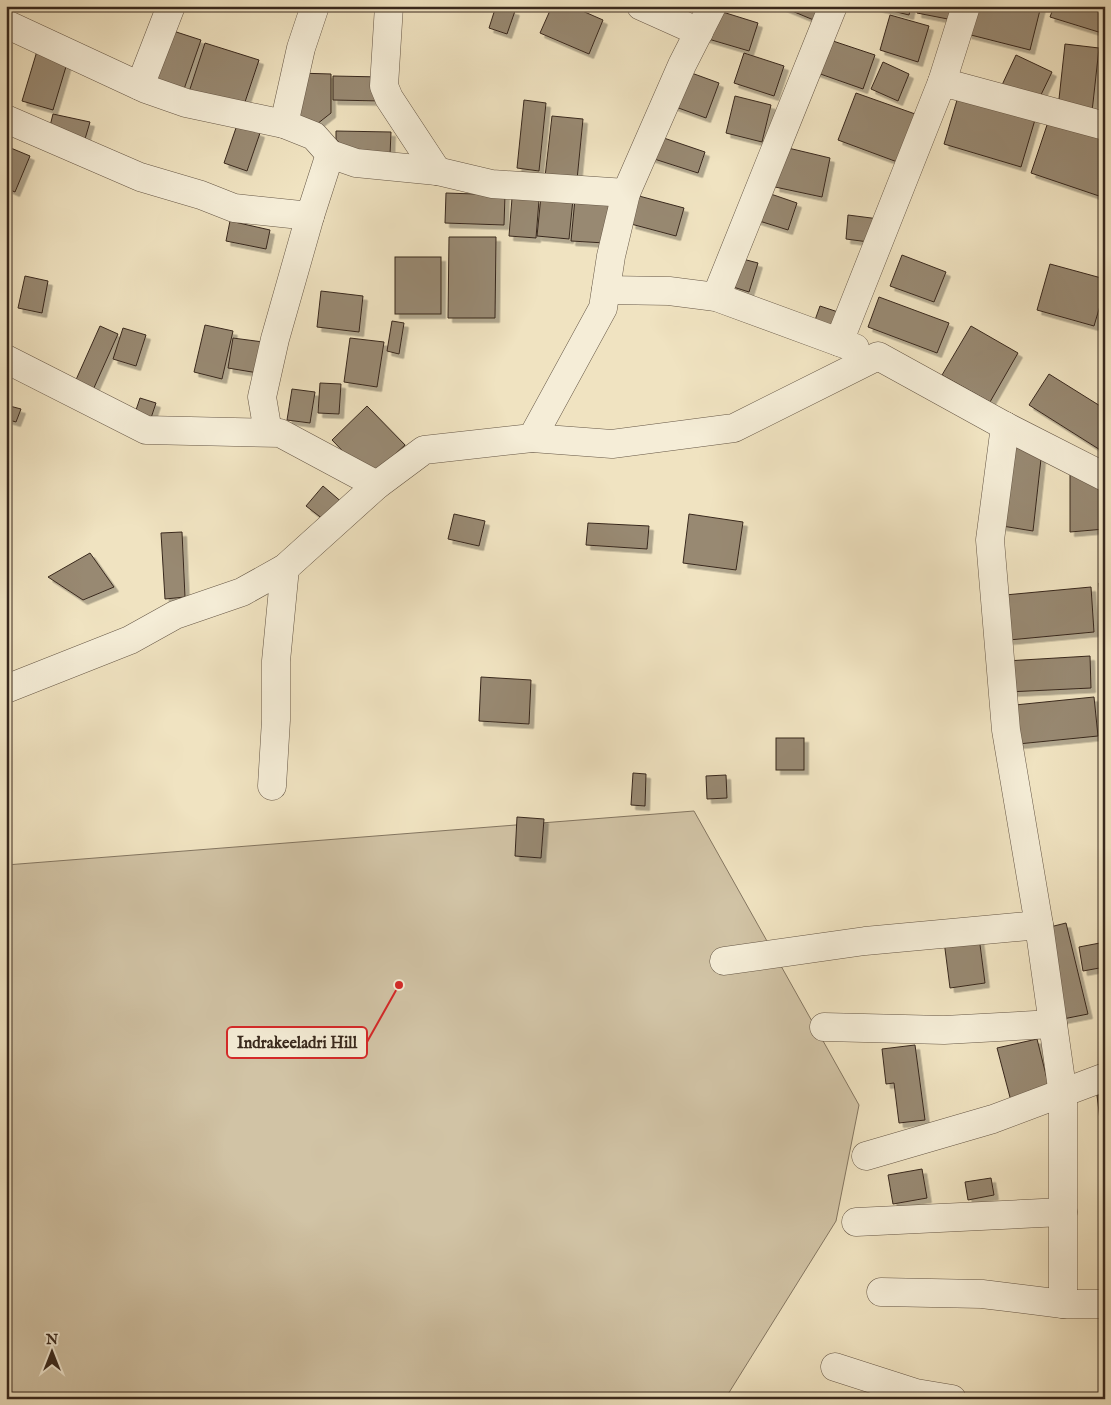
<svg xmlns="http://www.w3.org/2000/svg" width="1111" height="1405" viewBox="0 0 1111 1405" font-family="'IM FELL English',serif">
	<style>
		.green { fill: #d1c3a5; stroke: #847661 }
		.building { fill: #988972; stroke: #38281d; filter: url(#shadow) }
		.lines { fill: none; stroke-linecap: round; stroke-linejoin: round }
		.street-casing { stroke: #665746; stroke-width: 29 }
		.street { stroke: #f5edd7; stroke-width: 28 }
		.leader { fill: none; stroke: #d62828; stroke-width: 2 }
		.callout-dot { fill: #d62828; stroke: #f5edd7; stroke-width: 2 }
		.callout { fill: #f5edd7; stroke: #d62828; stroke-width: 2 }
		.callout-label { font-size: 16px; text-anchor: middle; font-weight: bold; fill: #38281d }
	</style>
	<defs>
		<filter id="shadow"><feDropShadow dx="4.5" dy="4.5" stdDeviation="0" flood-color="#0004"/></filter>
	</defs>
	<rect width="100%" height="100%" fill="#f0e3c1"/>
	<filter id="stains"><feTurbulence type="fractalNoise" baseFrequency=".004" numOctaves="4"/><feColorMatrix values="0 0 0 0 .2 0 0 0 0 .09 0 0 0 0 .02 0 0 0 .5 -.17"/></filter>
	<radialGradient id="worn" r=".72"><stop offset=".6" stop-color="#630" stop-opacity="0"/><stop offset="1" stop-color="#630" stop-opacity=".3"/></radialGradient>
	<polygon class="green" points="694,811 859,1105 836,1221 725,1399 6,1399 6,865"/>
	<g class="building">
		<polygon points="496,6 515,11 507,34 489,28"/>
		<polygon points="552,6 571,6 603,20 589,54 540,33"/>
		<polygon points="780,6 822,6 816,21"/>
		<polygon points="872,6 911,6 909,15"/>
		<polygon points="918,6 961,6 958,21 917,13"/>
		<polygon points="974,6 1041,6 1030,50 967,34"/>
		<polygon points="1054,6 1105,6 1105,34 1050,17"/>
		<polygon points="713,9 758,23 749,51 705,38"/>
		<polygon points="890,15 929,26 918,62 880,50"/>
		<polygon points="164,28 201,40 182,95 146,83"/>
		<polygon points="821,37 875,55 863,89 809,70"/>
		<polygon points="205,43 259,60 242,111 188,95"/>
		<polygon points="1065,44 1099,48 1092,112 1058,108"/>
		<polygon points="37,51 68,60 53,110 22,101"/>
		<polygon points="744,53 784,66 774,96 734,83"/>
		<polygon points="1016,55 1052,72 1038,101 1002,85"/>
		<polygon points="883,62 909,74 898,101 871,89"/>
		<polygon points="1105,62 1105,123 1100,123"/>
		<polygon points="686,71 719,83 706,118 673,106"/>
		<polygon points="297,73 331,74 331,113 312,128 286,120"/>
		<polygon points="333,76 382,77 382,101 333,100"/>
		<polygon points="960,90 1037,113 1021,167 944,144"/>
		<polygon points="856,93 918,115 900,163 838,140"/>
		<polygon points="735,96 771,105 762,142 726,133"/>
		<polygon points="524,100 546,103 539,171 517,168"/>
		<polygon points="53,114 90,122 85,139 49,130"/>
		<polygon points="552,116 583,119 577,180 545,177"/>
		<polygon points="1050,116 1105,135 1105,198 1031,173"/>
		<polygon points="237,125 260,133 247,171 224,163"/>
		<polygon points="336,131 391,132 390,155 349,154 336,139"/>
		<polygon points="655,135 705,152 698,173 648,157"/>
		<polygon points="6,146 30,156 15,192 6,188"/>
		<polygon points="784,147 830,158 822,197 775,187"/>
		<polygon points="762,191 797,203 788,230 753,219"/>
		<polygon points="446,193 505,195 504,225 445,223"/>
		<polygon points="541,196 573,199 569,239 537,236"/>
		<polygon points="639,196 684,208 676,236 631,224"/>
		<polygon points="512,198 539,200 536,238 509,236"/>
		<polygon points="575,199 609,202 605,243 571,241"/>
		<polygon points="848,215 879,219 876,243 846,239"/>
		<polygon points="230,221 270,230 266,249 226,241"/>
		<polygon points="449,237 496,237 495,318 448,318"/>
		<polygon points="902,255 946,272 934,302 890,286"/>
		<rect x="395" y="257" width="46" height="57"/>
		<polygon points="735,257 758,263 749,292 727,285"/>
		<polygon points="1050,264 1105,279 1105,289 1094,326 1037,310"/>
		<polygon points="25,276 48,281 42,313 18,308"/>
		<polygon points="321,291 363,296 359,332 317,327"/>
		<polygon points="879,297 949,323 937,353 868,327"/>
		<polygon points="820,306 841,313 836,330 814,323"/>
		<polygon points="392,321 404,323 399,354 387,351"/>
		<polygon points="205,325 233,331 222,379 194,372"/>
		<polygon points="100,326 118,334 93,390 75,382"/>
		<polygon points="971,326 1018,353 990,402 942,375"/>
		<polygon points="123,328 146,335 136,366 113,359"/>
		<polygon points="233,338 263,342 258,373 228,368"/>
		<polygon points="350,338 384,342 377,387 344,382"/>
		<polygon points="1049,374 1105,409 1105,453 1029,405"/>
		<polygon points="320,383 341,384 339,414 318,413"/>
		<polygon points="292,389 315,392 310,423 287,420"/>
		<polygon points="140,398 156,403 149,424 133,419"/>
		<polygon points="6,405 21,409 16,422 6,419"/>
		<polygon points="367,406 405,445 369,478 332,440"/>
		<polygon points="1011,438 1042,450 1033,531 996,525"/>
		<polygon points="1070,472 1105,487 1105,529 1070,532"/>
		<polygon points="323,486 344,504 328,523 306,506"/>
		<polygon points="454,514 485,521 479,546 448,539"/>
		<polygon points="689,514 743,522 736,570 683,563"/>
		<polygon points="588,523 649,526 647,549 586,545"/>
		<polygon points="182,532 185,597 165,599 161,533"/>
		<polygon points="90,553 114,587 83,600 48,577"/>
		<polygon points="1105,582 1105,660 1104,660 1099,583"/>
		<polygon points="1091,587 1094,632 1009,640 1005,595"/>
		<polygon points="1090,656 1091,688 1008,692 1006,661"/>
		<polygon points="481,677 531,680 529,724 479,721"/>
		<polygon points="1094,697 1098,736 1018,744 1015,705"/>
		<rect x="776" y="738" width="28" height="32"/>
		<polygon points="633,773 646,774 645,806 631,805"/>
		<polygon points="726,775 727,798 707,799 706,776"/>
		<polygon points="517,817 544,819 541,858 515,856"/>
		<polygon points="1066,923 1088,1014 1063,1019 1042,929"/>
		<polygon points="979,937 985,983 950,988 944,941"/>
		<polygon points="1105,942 1105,967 1083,971 1079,947"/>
		<polygon points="1037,1039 1050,1091 1011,1101 997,1048"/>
		<polygon points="915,1045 925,1120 899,1123 894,1083 886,1084 882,1049"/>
		<polygon points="1105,1094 1105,1146 1103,1146 1097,1095"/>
		<polygon points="922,1169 927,1198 893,1204 888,1175"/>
		<polygon points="991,1178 994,1195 968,1200 965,1182"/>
	</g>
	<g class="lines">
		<g class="street-casing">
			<g id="street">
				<polyline points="389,6 384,86 389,98 437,171"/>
				<polyline points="641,6 699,32"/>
				<polyline points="6,24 146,89 186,103 284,124 314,136 330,154 356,163 437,171 492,184 626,193"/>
				<polyline points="942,82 966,6"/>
				<polyline points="140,86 171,6"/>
				<polyline points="6,119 140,177 201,195 234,208 310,216 330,154"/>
				<polyline points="284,124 301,48 315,6"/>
				<polyline points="606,290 669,291 716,297 855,348"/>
				<polyline points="716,297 833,6"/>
				<polyline points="839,342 942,82 1105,126"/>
				<polyline points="6,359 146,430 280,433 377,485"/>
				<polyline points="1005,426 990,540 1006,730 1039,925 1063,1095 1063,1304"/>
				<polyline points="268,432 262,397 275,339 310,216"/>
				<polyline points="532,438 612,444 734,428 878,356 1005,426 1105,477"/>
				<polyline points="6,689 130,640 175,615 242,592 285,568 377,485 424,450 532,438 603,308 611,256 626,193 682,65 712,6"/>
				<polyline points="272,786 276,720 276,661 285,568"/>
				<polyline points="724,961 865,941 1039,925"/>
				<polyline points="824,1027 944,1030 1053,1024"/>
				<polyline points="866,1156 993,1119 1105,1077"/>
				<polyline points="856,1222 1063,1212"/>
				<polyline points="881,1292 982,1294 1063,1304 1105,1304"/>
				<polyline points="835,1367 916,1393 952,1399"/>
			</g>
		</g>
		<use href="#street" class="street"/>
	</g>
	<path class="leader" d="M399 985L367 1042"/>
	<circle class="callout-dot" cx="399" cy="985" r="5"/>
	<rect class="callout" x="227" y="1027" width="140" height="31" rx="5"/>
	<g class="callout-label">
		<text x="297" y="1048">Indrakeeladri Hill</text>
	</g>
	<rect width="1111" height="1405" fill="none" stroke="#f0e3c1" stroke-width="25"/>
	<rect x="8" y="8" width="1096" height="1390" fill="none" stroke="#38281d" stroke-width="2.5"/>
	<rect x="12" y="12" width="1086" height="1380" fill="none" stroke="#38281d"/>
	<g transform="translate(52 1352)" stroke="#f5edd7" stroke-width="4" paint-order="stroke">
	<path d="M0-4L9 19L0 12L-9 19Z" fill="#38281d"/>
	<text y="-8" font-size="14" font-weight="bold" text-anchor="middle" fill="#38281d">N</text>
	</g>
	<rect width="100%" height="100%" filter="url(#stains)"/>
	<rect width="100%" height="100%" fill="url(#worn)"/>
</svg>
